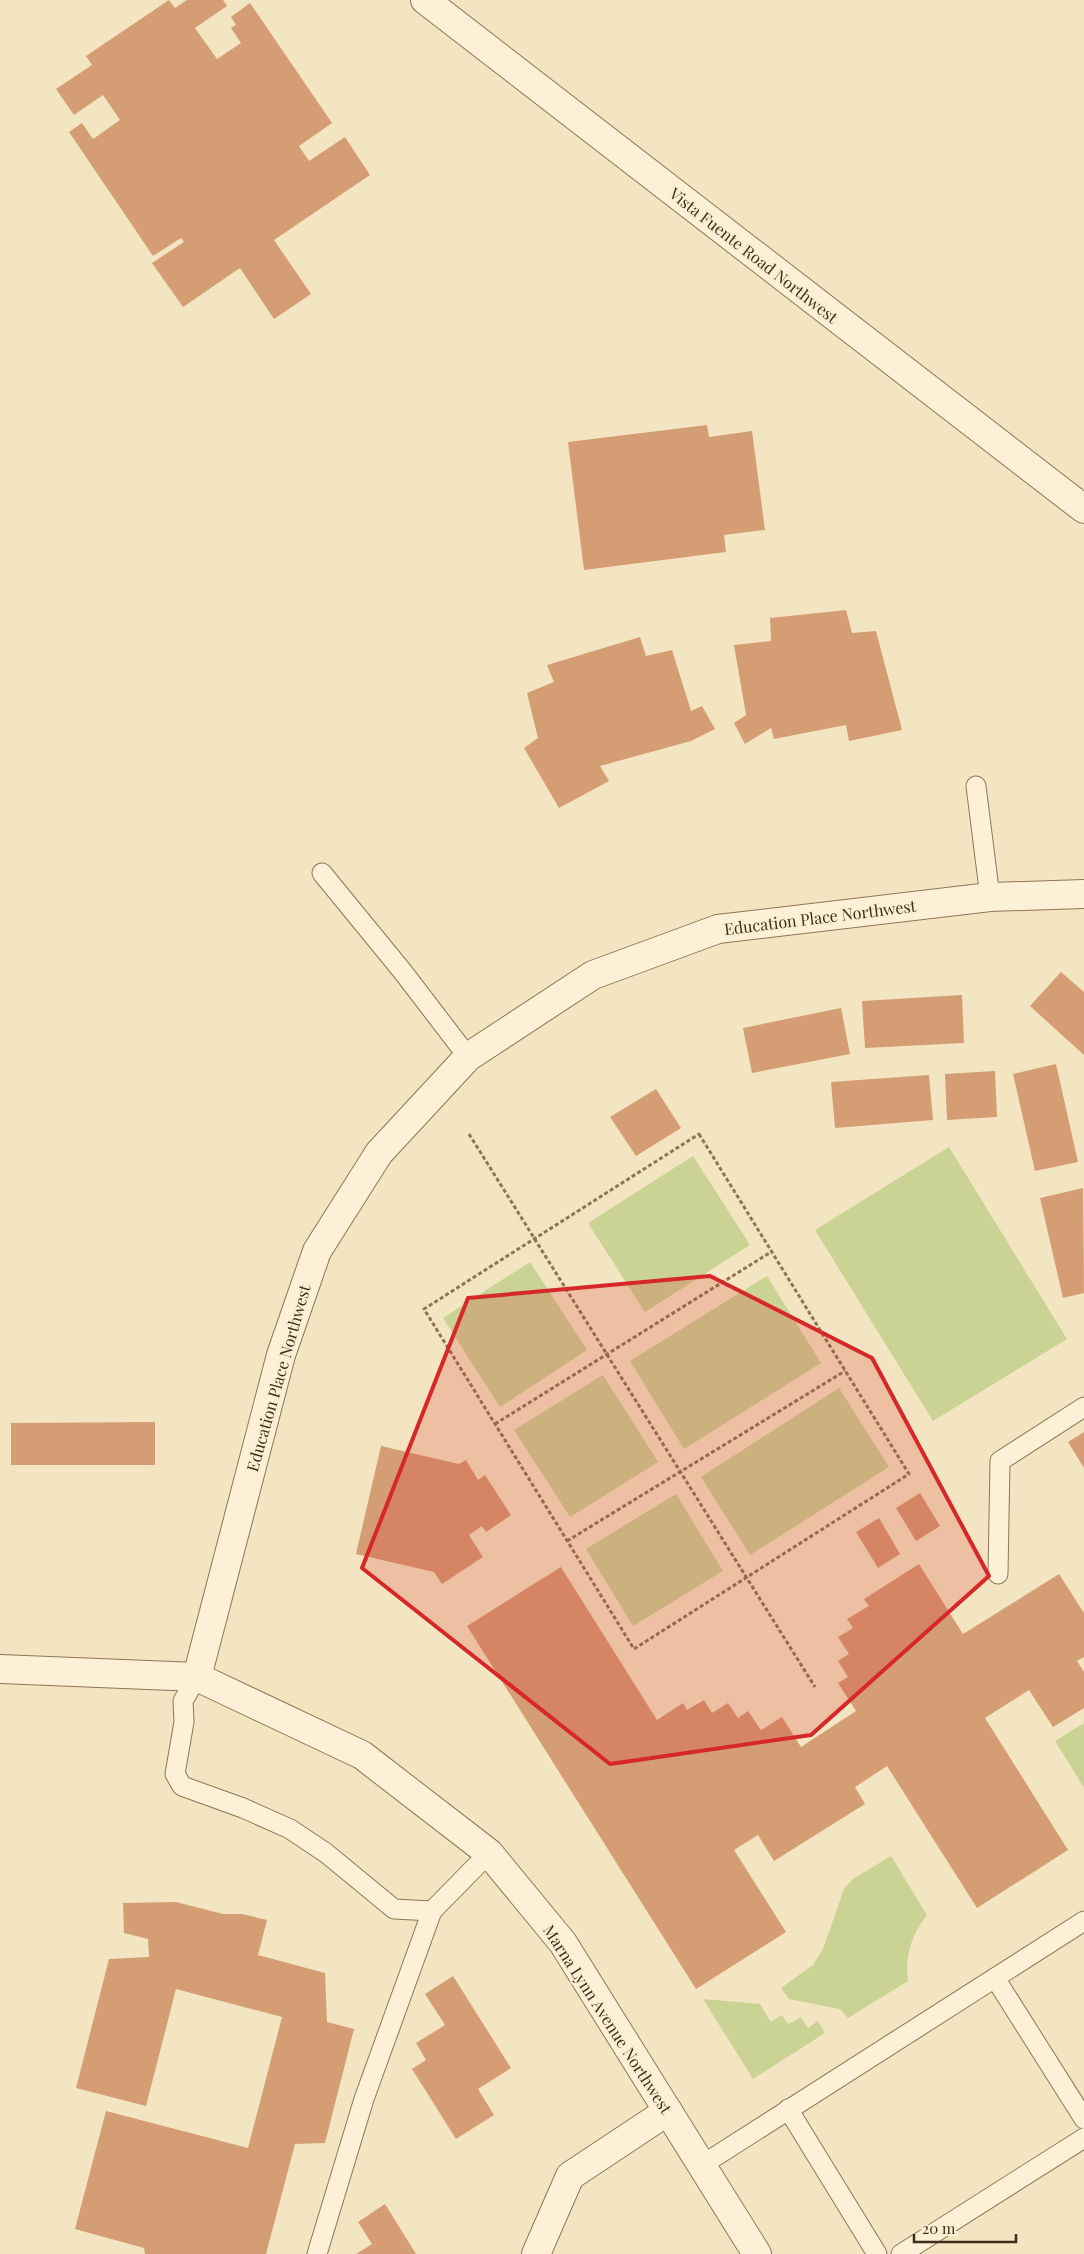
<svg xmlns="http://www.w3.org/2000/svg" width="1084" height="2254" viewBox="0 0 1084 2254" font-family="'Playfair Display',serif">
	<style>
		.green { fill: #cad394 }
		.building { fill: #d59d73 }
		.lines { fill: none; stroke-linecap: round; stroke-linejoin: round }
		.lane-casing { stroke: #8f7556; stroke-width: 21 }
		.street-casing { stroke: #8f7556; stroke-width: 30 }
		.path { stroke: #8f7556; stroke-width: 3; stroke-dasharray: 4 2.5; stroke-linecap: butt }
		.lane { stroke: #fcf1d6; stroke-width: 19 }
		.street { stroke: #fcf1d6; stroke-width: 28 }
		.marked { fill: #d62828; fill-opacity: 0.2; stroke: #d62828; stroke-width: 4; stroke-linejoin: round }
		.labels { text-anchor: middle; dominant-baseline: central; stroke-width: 4.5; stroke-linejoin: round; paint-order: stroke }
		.street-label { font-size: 16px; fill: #3d2d1c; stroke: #f9efd2 }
	</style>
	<rect width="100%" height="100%" fill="#f3e5c2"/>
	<g class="green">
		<polygon points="949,1147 1067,1339 933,1421 815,1230"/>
		<polygon points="693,1156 750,1245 645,1312 588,1223"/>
		<polygon points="530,1262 587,1350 500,1407 443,1318"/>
		<polygon points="767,1276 821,1363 684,1449 630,1361"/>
		<polygon points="603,1375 658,1462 570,1517 514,1430"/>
		<polygon points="839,1388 889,1467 750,1555 701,1477"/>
		<polygon points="676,1494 723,1571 633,1626 586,1549"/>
		<polygon points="1084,1723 1084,1788 1055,1741"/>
		<path d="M891,1856L927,1915C911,1936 905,1955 908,1981L848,2018L840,2009L789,1999L781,1988L813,1965L823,1949L844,1889L853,1879Z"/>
		<polygon points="703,1999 760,2004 771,2022 782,2015 788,2024 801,2017 808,2028 818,2021 825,2033 753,2079"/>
	</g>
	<g class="building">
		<polygon points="169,0 175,8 187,0 223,0 227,6 195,28 217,59 241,43 231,28 236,25 231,17 250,3 332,123 299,146 309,161 345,137 370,175 274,240 311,294 274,319 240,268 183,307 152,263 184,242 181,238 153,256 69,132 82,123 93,139 120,120 103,95 74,115 56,89 92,65 86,56"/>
		<polygon points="707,425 709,437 752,431 765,530 724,535 726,552 584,570 568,442"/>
		<polygon points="846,610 852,633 876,631 902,730 849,741 846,725 774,739 771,728 745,744 734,723 746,715 734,645 771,641 770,618"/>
		<polygon points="640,637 646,656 672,650 691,711 702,706 715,729 691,741 600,766 609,781 559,808 524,748 538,738 527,693 554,682 547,665"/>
		<polygon points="1061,972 1084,992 1084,1055 1030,1006"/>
		<polygon points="962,995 964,1043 865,1048 862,1001"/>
		<polygon points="841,1008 850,1054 752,1073 743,1028"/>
		<polygon points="1056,1064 1078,1162 1035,1171 1013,1074"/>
		<polygon points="995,1071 997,1117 947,1120 945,1074"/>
		<polygon points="929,1075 933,1120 835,1128 831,1082"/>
		<polygon points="656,1089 681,1128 636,1156 610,1117"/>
		<polygon points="1083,1188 1084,1293 1063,1298 1040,1198"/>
		<polygon points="155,1422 155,1465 11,1465 11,1423"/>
		<polygon points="1084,1432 1084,1468 1068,1442"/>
		<polygon points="381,1446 459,1464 466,1460 478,1480 485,1475 511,1515 486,1532 482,1526 469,1535 483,1557 442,1584 434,1572 356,1554"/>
		<polygon points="920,1493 940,1526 916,1541 896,1508"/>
		<polygon points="879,1518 900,1554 878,1568 856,1532"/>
		<polygon points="919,1564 963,1634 1059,1574 1084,1613 1084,1657 1077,1661 1084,1672 1084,1708 1053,1727 1029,1690 985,1718 1068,1850 977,1908 887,1766 855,1787 865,1804 774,1861 758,1835 734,1850 786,1932 696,1989 467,1626 561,1567 657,1720 683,1703 687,1710 704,1700 712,1713 728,1703 738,1718 748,1711 761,1730 782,1717 801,1747 856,1711 838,1683 848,1677 838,1661 849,1654 838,1637 853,1628 847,1619 869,1606 864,1599"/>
		<polygon points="176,1902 223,1914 242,1914 267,1920 258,1955 325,1973 327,2022 354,2029 325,2143 295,2144 266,2254 145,2254 144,2248 75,2229 106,2111 248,2148 282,2017 176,1989 146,2106 76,2088 109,1959 149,1957 148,1939 124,1933 123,1903"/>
		<polygon points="453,1976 511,2068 478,2089 494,2115 456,2139 412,2069 426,2060 416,2043 445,2025 425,1994"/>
		<polygon points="385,2204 416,2254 356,2254 372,2244 358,2222"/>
	</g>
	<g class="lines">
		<g class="lane-casing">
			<g id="lane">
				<polyline points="976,786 990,897"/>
				<polyline points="322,873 403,972 468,1057"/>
				<polyline points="998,1574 1000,1461 1084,1407"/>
				<polyline points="197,1677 183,1701 184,1722 175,1774 182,1786 243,1808 290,1829 326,1853 394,1909 432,1911 489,1853"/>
				<polyline points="995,1978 1084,2119"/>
				<polyline points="788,2109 877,2254"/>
				<polyline points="702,2165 1084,1921"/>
				<polyline points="317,2254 364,2099 432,1911"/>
				<polyline points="901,2254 1084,2138"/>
			</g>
		</g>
		<g class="street-casing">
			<g id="street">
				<polyline points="425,0 1084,509"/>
				<polyline points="0,1669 197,1677 362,1755 489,1853 563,1943 757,2254"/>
				<polyline points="197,1677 281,1355 317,1251 379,1153 468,1057 593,975 718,929 990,897 1084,894"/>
				<polyline points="536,2254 570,2176 668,2111"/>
			</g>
		</g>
		<g class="path">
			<polyline points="469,1134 815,1687"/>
			<polygon points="699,1134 909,1474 634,1649 424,1309"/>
			<polyline points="495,1424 771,1252"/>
			<polyline points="567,1541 845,1371"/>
		</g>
		<use href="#lane" class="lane"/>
		<use href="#street" class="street"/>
	</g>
	<path class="marked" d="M710,1276L872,1358L989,1576L811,1735L610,1764L362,1568L468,1298Z"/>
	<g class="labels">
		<g class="street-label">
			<text transform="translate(754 255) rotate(38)">Vista Fuente Road Northwest</text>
			<text transform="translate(820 917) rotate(-7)">Education Place Northwest</text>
			<text transform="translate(278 1378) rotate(-74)">Education Place Northwest</text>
			<text transform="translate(608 2019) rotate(57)">Marna Lynn Avenue Northwest</text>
		</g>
	</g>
	<path d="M914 2234v8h102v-8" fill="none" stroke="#3d2d1c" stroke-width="2.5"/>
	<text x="922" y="2234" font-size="15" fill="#3d2d1c" stroke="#f9efd2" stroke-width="4" paint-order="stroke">20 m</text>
</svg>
